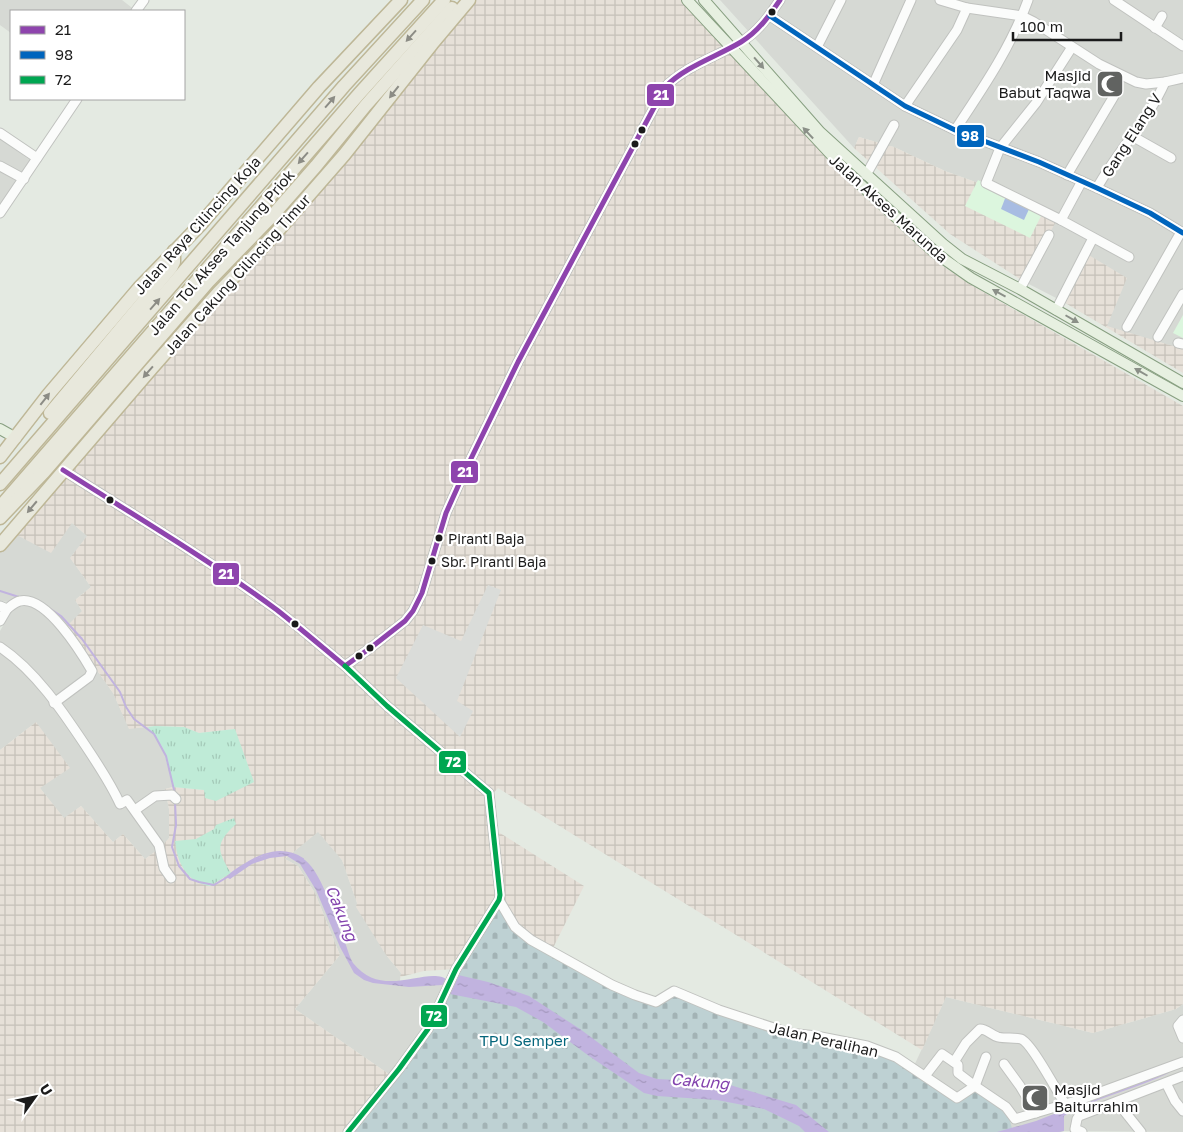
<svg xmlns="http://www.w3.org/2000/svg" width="1183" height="1132" viewBox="0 0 1183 1132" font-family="'Golos Text',sans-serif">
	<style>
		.residential { fill: #d6d9d4 }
		.industrial { fill: url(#industrial-grid) }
		.education { fill: #dcf6de }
		.grass { fill: url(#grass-tufts) }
		.cemetery { fill: url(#cemetery-stones) }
		.pitch { fill: #a8bce2 }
		.parking { fill: #dadcd9 }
		.water { fill: url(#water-ripples) }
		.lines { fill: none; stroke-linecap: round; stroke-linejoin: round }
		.stream { stroke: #c1b3df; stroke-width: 2 }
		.minor-casing { stroke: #c0c2bf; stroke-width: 11 }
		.major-casing { stroke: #879f80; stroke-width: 12 }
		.highway-casing { stroke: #beb797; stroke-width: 15 }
		.minor { stroke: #fbfcfb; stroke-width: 9 }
		.major { stroke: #e7f0e1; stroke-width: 10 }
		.highway { stroke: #e8e8dc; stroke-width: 12 }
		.bus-1-casing { stroke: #fff; stroke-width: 9 }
		.bus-2-casing { stroke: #fff; stroke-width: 9 }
		.bus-3-casing { stroke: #fff; stroke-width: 9 }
		.bus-1 { stroke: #8e44ad; stroke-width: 5 }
		.bus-2 { stroke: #0065bd; stroke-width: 5 }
		.bus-3 { stroke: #00a651; stroke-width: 5 }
		.oneway { fill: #8c8c85 }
		.oneway2 { fill: #8b9088 }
		.bus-dot { fill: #1b1b1b; stroke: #fff; stroke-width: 2 }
		.labels { text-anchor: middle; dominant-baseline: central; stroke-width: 4.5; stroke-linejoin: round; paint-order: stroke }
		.bus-label { font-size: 14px; fill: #1b1b1b; stroke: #fff; text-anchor: start }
		.poi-label { font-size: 15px; fill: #1b1b1b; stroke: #fff; text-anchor: end }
		.street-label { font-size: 15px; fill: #1b1b1b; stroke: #fff }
		.park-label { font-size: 15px; fill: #05667c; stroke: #fff }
		.water-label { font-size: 16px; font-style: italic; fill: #8343ae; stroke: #fff }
		.line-badge { stroke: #fff; stroke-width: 2 }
		.badge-label { font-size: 14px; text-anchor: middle; font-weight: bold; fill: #fff }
	</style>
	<defs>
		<pattern id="industrial-grid" width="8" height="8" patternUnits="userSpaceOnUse" patternTransform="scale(1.25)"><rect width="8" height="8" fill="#e6e0d8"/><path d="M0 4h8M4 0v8" fill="none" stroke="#c5c0b9"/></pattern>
		<pattern id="grass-tufts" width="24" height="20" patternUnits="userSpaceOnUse" patternTransform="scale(1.25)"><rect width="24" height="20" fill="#bfebd7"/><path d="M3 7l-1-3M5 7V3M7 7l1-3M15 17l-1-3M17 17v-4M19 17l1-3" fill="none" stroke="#a4c9b8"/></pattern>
		<pattern id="cemetery-stones" width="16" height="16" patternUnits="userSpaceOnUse" patternTransform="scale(1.25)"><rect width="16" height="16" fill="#bed1d3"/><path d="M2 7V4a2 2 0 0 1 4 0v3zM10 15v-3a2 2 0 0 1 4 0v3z" fill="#a3b3b5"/></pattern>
		<pattern id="water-ripples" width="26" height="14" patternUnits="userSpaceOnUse" patternTransform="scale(1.25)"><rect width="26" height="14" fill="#c1b3df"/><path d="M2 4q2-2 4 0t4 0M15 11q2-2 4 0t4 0" fill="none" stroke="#a599bf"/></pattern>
	</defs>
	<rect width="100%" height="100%" fill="#e4eae2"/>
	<g class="residential">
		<polygon points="0,0 122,0 136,11 11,11 11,33 0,25"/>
		<polygon points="720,0 1183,0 1183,349 1107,327 1062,301 1023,281 1057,218 1020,198 945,171 894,147 859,137 854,148"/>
		<polygon points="0,139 37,165 0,217"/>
		<polygon points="72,523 87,536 71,559 91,587 75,600 82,611 76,641 113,693 129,728 148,727 163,748 173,787 165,789 169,809 169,838 162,847 145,859 123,834 113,842 81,806 64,819 40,788 36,722 0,750 0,631 16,603 0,601 0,545 11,532"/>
		<polygon points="318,831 342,860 357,903 386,955 401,973 399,986 444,985 446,988 428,1029 393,1077 295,1009 340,955 315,893 298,866 285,859"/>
		<polygon points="946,997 1093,1033 1176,1009 1183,1004 1183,1132 1064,1131 1059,1132 1013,1132 913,1068"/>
	</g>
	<g class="industrial">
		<polygon points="477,0 681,0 834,165 941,265 973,286 1183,406 1183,1004 1176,1009 1093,1033 946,997 922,1050 498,788 490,797 492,828 584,886 551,952 456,969 424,971 400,977 401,973 386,955 356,907 357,903 342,860 318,832 285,859 298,866 315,893 340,955 295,1009 393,1077 348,1132 0,1132 0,750 36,722 70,768 40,788 64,818 81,806 113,842 123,834 145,859 161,847 169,838 169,809 165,789 173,787 204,790 235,729 199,733 183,727 155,726 129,729 113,693 76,641 64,629 82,611 75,600 91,587 70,558 87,536 72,523 51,553 11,532 119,398"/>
		<polygon points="859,137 894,147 945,171 1020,198 1058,218 1023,281 950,234 854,148"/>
		<polygon points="1087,254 1127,278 1107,326 1183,349 1183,373 1062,301"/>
	</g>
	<g class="education">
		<polygon points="978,180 1043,212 1030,238 965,206"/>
		<polygon points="1183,315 1183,338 1173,333"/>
	</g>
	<g class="grass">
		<polygon points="155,726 184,727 199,733 235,729 254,782 216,801 205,798 204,790 173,787 163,748 148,727"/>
		<path d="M234,818L236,824C216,843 216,849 231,873L210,886C187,883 177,862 175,841L196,839L214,829L216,825Z"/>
	</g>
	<polygon class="cemetery" points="499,900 515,927 612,985 656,1002 674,991 719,1010 896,1057 957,1098 975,1086 1006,1107 1013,1132 348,1132 428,1029"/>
	<polygon class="pitch" points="1006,196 1030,207 1024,220 1001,209"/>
	<polygon class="parking" points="488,585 501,590 457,701 473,711 460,737 396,678 423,625 461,641"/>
	<g class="water">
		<path d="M276,852C286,853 296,853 305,860C324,875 335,922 346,945C348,951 350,958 353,963C384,1002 429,963 449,981L447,988L443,985L409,987L373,983L364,980L354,973L340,947L316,890L300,864L287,856L270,858L252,864L230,879L226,877C239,864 258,857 276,852Z"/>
		<polygon points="454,974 488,982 529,996 580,1029 639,1073 657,1079 720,1082 796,1105 829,1132 805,1132 799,1126 764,1109 717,1100 657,1096 644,1093 589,1056 543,1022 516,1007 445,993"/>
		<polygon points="1064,1110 1064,1131 1059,1132 997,1132 1036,1121"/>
	</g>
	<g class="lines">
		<g class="stream">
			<polyline points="0,591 19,597"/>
			<polyline points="49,608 61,616 82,639 120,692 126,707 134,719 154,734 166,756 175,794"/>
			<polyline points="175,801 176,825 172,847 179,866 190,879 199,882 214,885 229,876"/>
			<path d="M243,866C261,853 283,846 303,859"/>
			<path d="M1062,1116C1095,1096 1134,1089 1168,1072"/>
		</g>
		<g class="minor-casing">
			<g id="minor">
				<polyline points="940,0 967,8 1022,16 1034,22 1099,64 1136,82 1146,84 1165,82 1183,78"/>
				<polyline points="1114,0 1183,46"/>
				<polyline points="136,11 144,0"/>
				<polyline points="770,16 905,106 955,130 1039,162 1097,188 1150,213 1183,233"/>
				<polyline points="1155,28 1162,16"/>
				<polyline points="817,47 841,0"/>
				<polyline points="1072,47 1036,103 1000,148 986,183 1061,220 1129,257"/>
				<polyline points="873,85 911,0"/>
				<polyline points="905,106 957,30 967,8"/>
				<path d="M955,130C983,88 1011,47 1028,0"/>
				<polyline points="0,133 37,158"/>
				<polyline points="1132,136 1171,158"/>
				<polyline points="0,166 24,179"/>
				<polyline points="866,175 894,125"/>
				<polyline points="1067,175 1114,96"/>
				<path d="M1097,188C1117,151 1148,121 1165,82"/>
				<polyline points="0,213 77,99"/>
				<polyline points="1061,220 1082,181"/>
				<polyline points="1020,289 1049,235"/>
				<polyline points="1056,310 1093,238"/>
				<polyline points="1127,327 1181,232"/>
				<polyline points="1158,337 1183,294"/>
				<polyline points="1178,343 1183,344"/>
				<path d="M63,470C135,516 208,559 277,610C300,628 322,647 345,666L373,646L405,621L413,611L422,593L446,513L464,473L518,362L665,87C686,66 716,57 741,42C758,32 769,16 780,0"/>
				<path d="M0,606L7,609C11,606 15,602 20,601C46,595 81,652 92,671L89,677L54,703"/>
				<polyline points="0,621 7,609"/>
				<path d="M0,647C36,671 63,712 87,748C99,766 111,784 120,804L127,800L159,845L164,868L171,878"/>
				<polyline points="345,666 387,706 489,793 500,895 499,900 456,969 428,1029 399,1069 348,1132"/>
				<polyline points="135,810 155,796 172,795 176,799"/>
				<polyline points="499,900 515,927 531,940 612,985 635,995 656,1002 674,991 719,1010 789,1033 816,1036 867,1046 896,1057 957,1098 975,1086 1006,1107 1015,1119 1079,1100 1183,1062"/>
				<polyline points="1183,1020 1178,1026 1183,1038"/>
				<path d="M954,1062L966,1043L980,1029C987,1029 991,1035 998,1037C1006,1039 1014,1037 1021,1039C1031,1042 1058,1093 1065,1104"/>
				<polyline points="1004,1064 1020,1086 1036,1113"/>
				<polyline points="925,1076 942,1054 958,1065 958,1073 975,1086 986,1057"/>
				<polyline points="1166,1083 1175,1101 1183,1111"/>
				<polyline points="1117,1102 1141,1132"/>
				<polyline points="1082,1132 1075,1129 1077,1119 1079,1116 1183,1076"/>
			</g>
		</g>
		<g class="major-casing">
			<g id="major">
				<polyline points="687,0 850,175 934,252 971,278 1183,396"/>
				<polyline points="704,0 820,132 943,244 962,259 1020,289 1183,383"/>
				<polyline points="0,429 16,438"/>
			</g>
		</g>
		<g class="highway-casing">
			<g id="highway">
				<polyline points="50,413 171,268 174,262 174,251"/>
				<polyline points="0,457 48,395 139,288 200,225 319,87 401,0"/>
				<polyline points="0,484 344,86 423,0"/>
				<polyline points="0,507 359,94 444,0"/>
				<polyline points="0,518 44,472 208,282 273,215 316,166 366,105 452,8"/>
				<polyline points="0,545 151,369 218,293 275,234 344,155 432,44 469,0"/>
			</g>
		</g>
		<use href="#minor" class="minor"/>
		<use href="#major" class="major"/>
		<use href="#highway" class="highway"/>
		<g class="bus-1-casing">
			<path id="bus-1" d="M63,470C135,516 208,559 277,610C300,628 322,647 345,666L373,646L405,621L413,611L422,593L446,513L464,473L518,362L665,87C686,66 716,57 741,42C758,32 769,16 780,0"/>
		</g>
		<g class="bus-2-casing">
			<polyline id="bus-2" points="770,16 905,106 955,130 1039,162 1097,188 1150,213 1183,233"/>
		</g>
		<g class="bus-3-casing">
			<polyline id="bus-3" points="345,666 387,706 489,793 500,895 499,900 456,969 428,1029 399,1069 348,1132"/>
		</g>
		<use href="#bus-1" class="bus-1"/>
		<use href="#bus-2" class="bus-2"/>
		<use href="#bus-3" class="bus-3"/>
	</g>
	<defs><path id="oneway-solid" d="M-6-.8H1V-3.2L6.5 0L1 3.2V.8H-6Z" transform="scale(1.25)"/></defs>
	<g class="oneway">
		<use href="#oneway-solid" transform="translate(411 36) rotate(132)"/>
		<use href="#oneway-solid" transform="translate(394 92) rotate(128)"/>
		<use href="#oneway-solid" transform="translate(330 102) rotate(-49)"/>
		<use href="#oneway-solid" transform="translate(303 158) rotate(131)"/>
		<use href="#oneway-solid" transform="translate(155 304) rotate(-49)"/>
		<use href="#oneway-solid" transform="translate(148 372) rotate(131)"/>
		<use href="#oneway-solid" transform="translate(45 399) rotate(-52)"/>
		<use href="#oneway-solid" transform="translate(32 507) rotate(130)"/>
	</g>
	<g class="oneway2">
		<use href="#oneway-solid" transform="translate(759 63) rotate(49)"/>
		<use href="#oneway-solid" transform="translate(808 133) rotate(-133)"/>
		<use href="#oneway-solid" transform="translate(999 293) rotate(-151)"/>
		<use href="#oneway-solid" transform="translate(1072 319) rotate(30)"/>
		<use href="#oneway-solid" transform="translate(1141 372) rotate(-150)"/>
	</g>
	<defs>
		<g id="mosque-square" transform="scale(1.4375)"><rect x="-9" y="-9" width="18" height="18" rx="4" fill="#616361" stroke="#fff"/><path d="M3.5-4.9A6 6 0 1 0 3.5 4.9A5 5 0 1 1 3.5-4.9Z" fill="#fff"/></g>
	</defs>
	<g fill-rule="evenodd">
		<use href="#mosque-square" x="1110" y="84"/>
		<use href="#mosque-square" x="1035" y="1098"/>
	</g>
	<g class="bus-dot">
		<circle cx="772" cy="12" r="4.5"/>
		<circle cx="642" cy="130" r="4.5"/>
		<circle cx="635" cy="144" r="4.5"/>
		<circle cx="110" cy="500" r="4.5"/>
		<circle cx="439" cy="538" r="4.5"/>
		<circle cx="432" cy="561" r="4.5"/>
		<circle cx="295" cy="624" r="4.5"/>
		<circle cx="370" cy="648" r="4.5"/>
		<circle cx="359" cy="656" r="4.5"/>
	</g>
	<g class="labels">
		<g class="bus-label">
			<text x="448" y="538">Piranti Baja</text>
			<text x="441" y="561">Sbr. Piranti Baja</text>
		</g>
		<g class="poi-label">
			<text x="1091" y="75">Masjid<tspan x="1091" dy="17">Babut Taqwa</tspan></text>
			<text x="1054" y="1089" text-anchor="start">Masjid<tspan x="1054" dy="17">Baiturrahim</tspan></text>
		</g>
		<g class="street-label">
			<text transform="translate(1131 135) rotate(-57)">Gang Elang V</text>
			<text transform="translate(889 208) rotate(42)">Jalan Akses Marunda</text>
			<text transform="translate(197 225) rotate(-48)">Jalan Raya Cilincing Koja</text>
			<text transform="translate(221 252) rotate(-49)">Jalan Tol Akses Tanjung Priok</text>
			<text transform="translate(237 274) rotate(-48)">Jalan Cakung Cilincing Timur</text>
			<text transform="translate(824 1039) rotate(13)">Jalan Peralihan</text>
		</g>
		<g class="park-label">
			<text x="524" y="1040">TPU Semper</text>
		</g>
		<g class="water-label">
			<text transform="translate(342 913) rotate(68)">Cakung</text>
			<text transform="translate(700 1081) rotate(5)">Cakung</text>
		</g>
	</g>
	<g class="line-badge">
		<rect x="646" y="83" width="29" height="24" rx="5" fill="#8e44ad"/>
		<rect x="956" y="124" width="29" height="24" rx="5" fill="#0065bd"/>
		<rect x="450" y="460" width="29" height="24" rx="5" fill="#8e44ad"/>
		<rect x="212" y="562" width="28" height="24" rx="5" fill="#8e44ad"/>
		<rect x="438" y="750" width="29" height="24" rx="5" fill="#00a651"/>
		<rect x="420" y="1004" width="28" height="24" rx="5" fill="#00a651"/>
	</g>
	<g class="badge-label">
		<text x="661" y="100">21</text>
		<text x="970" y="141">98</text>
		<text x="465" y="477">21</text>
		<text x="226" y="579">21</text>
		<text x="453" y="767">72</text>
		<text x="434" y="1021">72</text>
	</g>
	<rect x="10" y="10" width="175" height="90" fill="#ffffff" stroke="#a4a4a4"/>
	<rect x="20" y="26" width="25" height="8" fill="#8e44ad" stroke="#a4a4a4"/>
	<text x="55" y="35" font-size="15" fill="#1b1b1b">21</text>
	<rect x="20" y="51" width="25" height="8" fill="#0065bd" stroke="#a4a4a4"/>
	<text x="55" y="60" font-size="15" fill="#1b1b1b">98</text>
	<rect x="20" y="76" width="25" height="8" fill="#00a651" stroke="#a4a4a4"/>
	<text x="55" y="85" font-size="15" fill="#1b1b1b">72</text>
	<g transform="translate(35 1097) rotate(57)" stroke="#ffffff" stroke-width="4" paint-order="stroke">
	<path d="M0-4L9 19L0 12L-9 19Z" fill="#1b1b1b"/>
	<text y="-8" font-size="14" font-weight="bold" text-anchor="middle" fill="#1b1b1b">U</text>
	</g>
	<path d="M1013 32v8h108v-8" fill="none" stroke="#1b1b1b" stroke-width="2.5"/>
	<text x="1020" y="32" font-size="15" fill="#1b1b1b" stroke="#ffffff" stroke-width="4" paint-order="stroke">100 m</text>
</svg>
